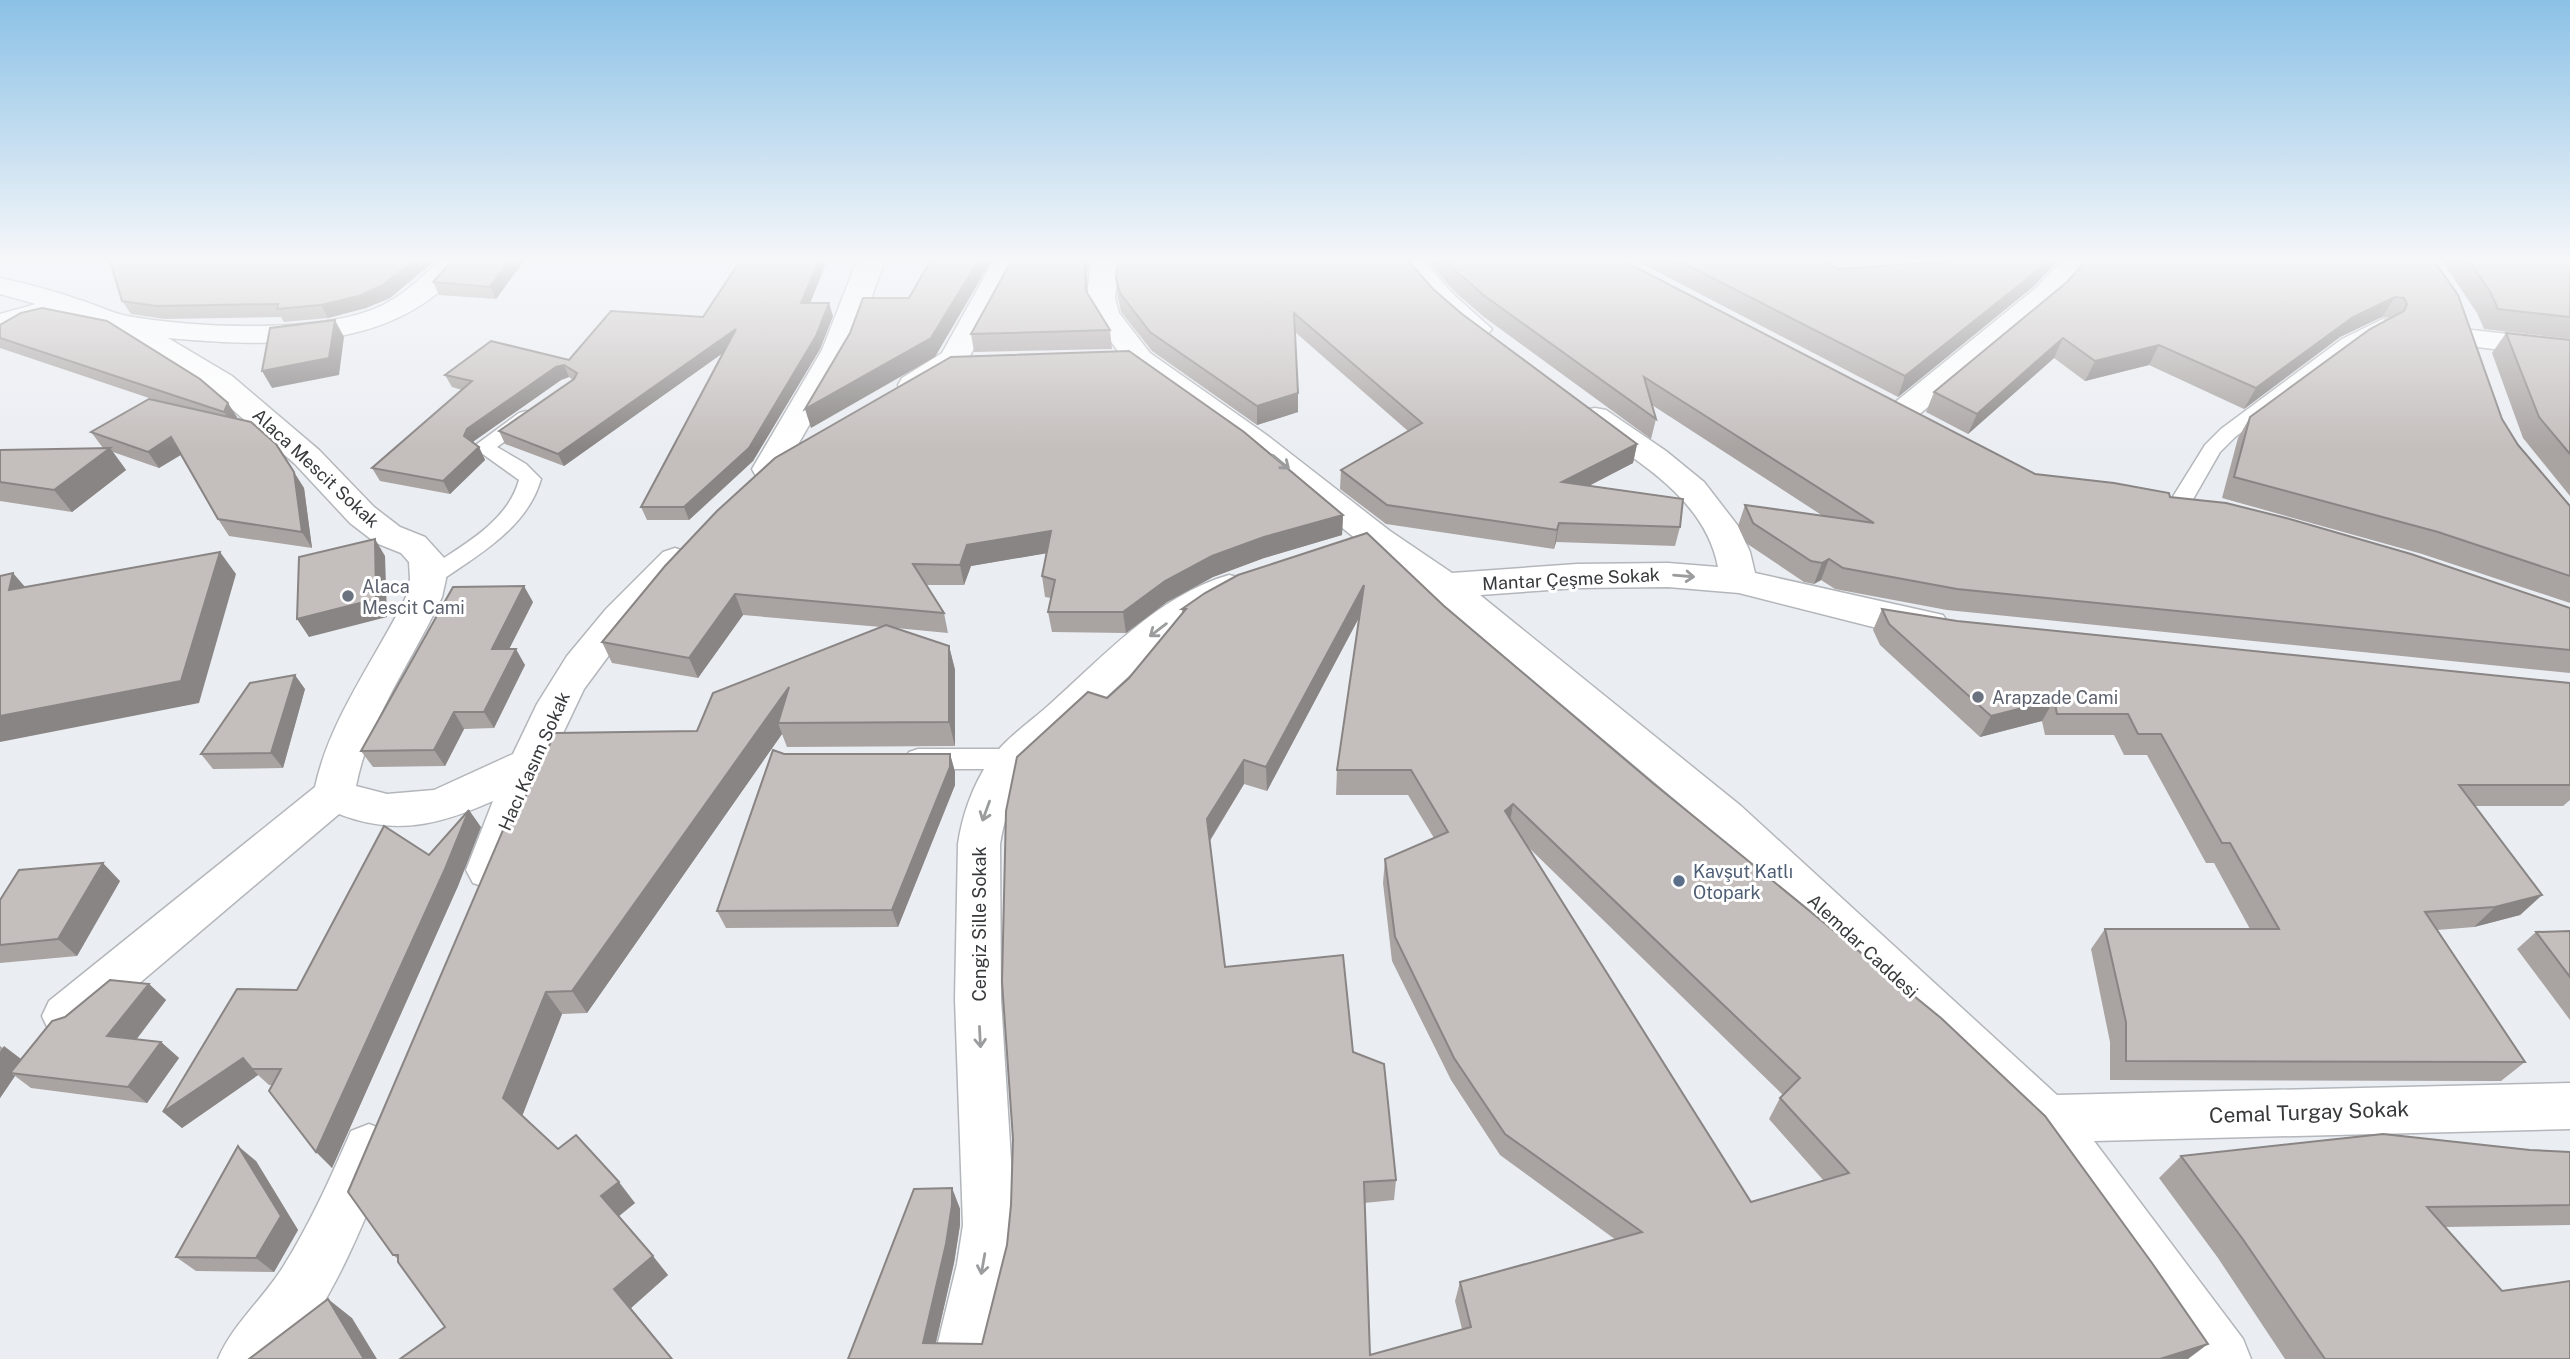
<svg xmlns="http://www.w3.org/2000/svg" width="2570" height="1359" viewBox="0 0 2570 1359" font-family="'Public Sans',sans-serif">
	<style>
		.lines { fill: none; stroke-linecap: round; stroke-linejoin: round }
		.service-casing { stroke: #b3b6ba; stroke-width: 3 }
		.minor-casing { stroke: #b3b6ba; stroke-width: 3 }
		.service { fill: #fff; fill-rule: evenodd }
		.minor { fill: #fff; fill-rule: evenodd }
		.wall { fill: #a9a3a2; fill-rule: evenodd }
		.shaded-wall { fill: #898584 }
		.building { fill: #c4bebc; stroke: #898584; stroke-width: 2; fill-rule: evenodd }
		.oneway { stroke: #9b9c9d }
		.worship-dot { fill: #6b7280; stroke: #fff; stroke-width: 2.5 }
		.service-dot { fill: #5c6f8a; stroke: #fff; stroke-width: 2.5 }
		.labels { text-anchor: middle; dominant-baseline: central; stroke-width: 6; stroke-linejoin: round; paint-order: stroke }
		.street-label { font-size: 18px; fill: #37393b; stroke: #fff }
		.worship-label { font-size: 18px; fill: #5b616d; stroke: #fff; text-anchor: start }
		.service-label { font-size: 18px; fill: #4e5e75; stroke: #fff; text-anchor: start }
		.near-street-label { font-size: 21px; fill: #37393b; stroke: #fff }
	</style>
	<rect width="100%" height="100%" fill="#eaedf2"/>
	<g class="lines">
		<g class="service-casing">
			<g id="service">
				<polygon points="2383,319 2390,321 2392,325 2390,329 2356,347 2235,437 2220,452 2188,508 2172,508 2169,503 2205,445 2221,429 2342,339"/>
				<path d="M526,411L533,413L536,417L533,421L497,447L526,464L541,479C527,529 476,556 436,584L428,587L420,584L417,579L420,574C455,549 507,525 519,480L473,447L519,413Z"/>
				<polygon points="918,749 1016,749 1025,752 1029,759 1025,766 1016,769 918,769 909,766 905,759 909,752"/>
			</g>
		</g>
		<g class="minor-casing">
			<g id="minor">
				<path d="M441,258H470C403,354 271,347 168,338L232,376L319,450L374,507L400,527L425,537L445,559L446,579L442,597C413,660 369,718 356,786L387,794L434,790L513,754L537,704L567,656L606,609L663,552L675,548L687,552L693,560L618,643L584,689L555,750L503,883L488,888L473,883L466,870L493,801C439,825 396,836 339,814L83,1031L66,1037L49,1031L42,1016L49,1001L315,787C330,718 375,660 406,597L410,579L409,562L401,553L376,543L350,523L295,464L210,390L116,331L65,314L0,332V314L36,304L0,294V278C28,284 55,291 83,301C99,306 116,315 133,317C197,328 325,334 383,305C406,293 423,277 441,258Z"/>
				<polygon points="858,258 886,258 852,350 780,476 768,479 756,476 752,469 822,350"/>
				<path d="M995,258H1023L966,363C952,380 924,397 902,392L898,385L902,378L942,353Z"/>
				<path d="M1091,258H1119L1115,298L1119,313L1150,353L1268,436L1390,531L1452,573L1577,564L1668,563L1718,567C1705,498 1637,461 1584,424L1579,417L1584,410L1595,408L1606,410L1666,451L1704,482L1738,526L1750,552L1755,573L1943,615L1949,624L1943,633L1930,637L1873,627L1739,593L1668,587L1577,588L1480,595L1741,806L2057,1095L2570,1083V1129L2094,1141L2243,1339L2251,1359H2189L2029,1136L1711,830L1432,595L1366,547L1246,450L1128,365L1091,314L1087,298Z"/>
				<path d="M1393,258H1422L1453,294L1492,329L1487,335C1480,337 1473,339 1466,335C1440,320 1410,282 1393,258Z"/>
				<polygon points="2065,258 2095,258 2056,300 1910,422 1899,424 1888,422 1883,415 1888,408 2036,288"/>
				<polygon points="2472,330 2570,341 2570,359 2462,345 2457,339 2462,333"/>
				<path d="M1229,575L1242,578L1247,587C1237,604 1214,608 1198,620C1141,660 1092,712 1040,760C1016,785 1006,809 1000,844L1001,999L1015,1225L1011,1264L990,1359H934L957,1264L963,1225L955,999L958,844C962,816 973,784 990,760C1005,739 1030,722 1049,705C1102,658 1158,595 1229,575Z"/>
				<path d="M369,1124L387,1131L394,1148C364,1221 336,1298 284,1359H218C232,1325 263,1299 283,1267C310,1224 331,1177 351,1131Z"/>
			</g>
		</g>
		<use href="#service" class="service"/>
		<use href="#minor" class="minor"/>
	</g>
	<g class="wall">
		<polygon points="109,258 438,258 390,298 366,308 328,318 284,322 281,317 165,319 131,314 122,301"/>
		<polygon points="455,258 526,258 496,299 439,295 433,282"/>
		<polygon points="828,258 810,303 833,316 820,349 753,461 689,520 647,520 641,507 722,353 564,466 505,444 499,431 573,380 569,377 561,380 474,441 473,443 479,447 485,460 450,494 380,481 372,468 462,390 452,387 445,375 569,360 703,317"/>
		<polygon points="1433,258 1444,258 2035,474 2170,497 2570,608 2570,673 1947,610 1835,589 1821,580 1814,584 1804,582 1746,543 1738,526 1745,505 1823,516 1652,405 1656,419 1651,439 1484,317 1455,292 1432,266"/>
		<polygon points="1631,258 1822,258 1838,269 1977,260 1974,258 2061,258 2034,286 1898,397"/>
		<polygon points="2432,258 2502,419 2518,445 2570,506 2570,603 2422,554 2222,498 2238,438 2250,417 2390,318 2382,317 2340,337 2244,409 2149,365 2085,381 2054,358 1968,434 1926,412 1934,392 2067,282"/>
		<polygon points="2440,258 2570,258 2570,339 2484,329 2477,313"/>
		<polygon points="1087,275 1087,293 1110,330 1112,349 974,352 971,334"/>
		<polygon points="1116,279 1433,289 1462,314 1637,444 1633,463 1589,486 1680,527 1675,546 1556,542 1554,549 1386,524 1340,489 1341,470 1408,431 1295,332 1298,412 1257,425 1152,351 1121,312 1118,298"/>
		<polygon points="0,325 237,417 236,418 304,488 312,548 229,536 218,519 181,455 159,468 113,452 126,470 72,512 0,501 0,450 103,448 91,432 161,402 0,348"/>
		<polygon points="2506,333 2570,340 2570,496 2523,438 2492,353"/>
		<polygon points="1343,515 1342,535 1264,558 1213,577 1167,602 1126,633 1052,632 1048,612 1051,598 1045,597 1042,576 1046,553 971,566 964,585 926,585 944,613 948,633 896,628 949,646 955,670 955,746 787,747 782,734 587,1013 562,1014 522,1116 558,1149 635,1203 618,1216 668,1275 631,1308 445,1327 398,1259 393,1255 523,802 697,731 881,627 743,615 698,678 612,663 602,642 665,566"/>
		<path d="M1367,533L2188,1359H848L952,1188L960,1209V1225L954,1263L936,1343L982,1344L1007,1245L1107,698L1129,678L1182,613V609ZM1360,616L1337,770L1336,795H1408L1434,838L1385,859L1383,883L1392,961L1451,1080L1500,1155L1616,1240L1460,1282L1455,1301L1462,1329L1370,1355L1364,1203L1394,1200L1396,1180L1353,1052L1225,967L1210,841L1244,784L1267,791ZM1525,844L1783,1095L1780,1098L1769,1119L1824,1181L1751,1202Z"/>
		<polygon points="533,602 509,649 525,665 494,728 464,729 445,766 373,767 361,751"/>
		<polygon points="1882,609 1957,621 2570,683 2570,800 2563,806 2475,806 2542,895 2520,915 2474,927 2437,930 2525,1062 2501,1081 2110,1080 2110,1042 2091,949 2105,929 2250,929 2214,863 2206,863 2147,755 2124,755 2114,735 2045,735 2042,721 1980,737 1880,645 1873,630"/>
		<polygon points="305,689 283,768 213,769 201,754"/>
		<polygon points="784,754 950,754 955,772 955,785 898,927 726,928 717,911"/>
		<polygon points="481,827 458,886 332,1168 272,1085 269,1085 258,1075 182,1128 163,1112 297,990 429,855"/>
		<polygon points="120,881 77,956 0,963 0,900"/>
		<polygon points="2570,931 2570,1020 2517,949 2536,932"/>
		<polygon points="149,984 166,1000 136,1040 161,1042 179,1058 147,1103 31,1088 15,1076 0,1098 0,1046 21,1060"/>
		<polygon points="2530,1150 2570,1152 2570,1225 2445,1227 2502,1291 2570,1359 2285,1359 2218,1258 2159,1178 2181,1156"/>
		<polygon points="256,1161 298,1230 274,1272 196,1271 176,1257"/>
	</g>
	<g class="shaded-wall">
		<polygon points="416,258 438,258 390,298 366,308 328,318 321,305"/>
		<polygon points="511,258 526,258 496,299 490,287"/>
		<polygon points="820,258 828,258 805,316 801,303"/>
		<polygon points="980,258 993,258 935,357 811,428 805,409"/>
		<polygon points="1084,258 1089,258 1087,275 1088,309 1086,291"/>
		<polygon points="2051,258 2061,258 2034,286 1898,397 1905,376"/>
		<polygon points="2395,297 2382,317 2340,337 2244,409 2256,388 2353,317"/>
		<polygon points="829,303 833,316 820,349 753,461 689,520 684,507"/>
		<polygon points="335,320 344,337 339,375 272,388 262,371"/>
		<polygon points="736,329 740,341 564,466 558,454"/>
		<polygon points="2063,338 2054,358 1968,434 1977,414"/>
		<polygon points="2159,345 2149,365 2085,381 2095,361"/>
		<polygon points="564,365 569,377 561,380 474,441 471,449 464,436 467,429 556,367"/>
		<polygon points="1298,393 1298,412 1257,425 1257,406"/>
		<polygon points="228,403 237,417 233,425 224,412"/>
		<polygon points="171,437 182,454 159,468 148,452"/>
		<polygon points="1637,444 1633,463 1559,501 1562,482"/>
		<polygon points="479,447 485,460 450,494 443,481"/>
		<polygon points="110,448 126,470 72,512 54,490"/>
		<polygon points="294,472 304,488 312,548 302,532"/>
		<polygon points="1343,515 1342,535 1264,558 1213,577 1167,602 1126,633 1123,612 1165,581 1212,556 1264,537"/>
		<polygon points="1559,523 1556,542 1554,549 1557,530"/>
		<polygon points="1051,531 1054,552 971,566 964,585 960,565 967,545"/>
		<polygon points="375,539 385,556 387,617 309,637 297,619"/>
		<polygon points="220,552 236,574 199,703 0,742 0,716"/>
		<polygon points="1829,559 1821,580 1814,584 1822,563"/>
		<polygon points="13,573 32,595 9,590"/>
		<polygon points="1364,585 1363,610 1267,791 1266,767"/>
		<polygon points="524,586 533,602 501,665 492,649"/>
		<polygon points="735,594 743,615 698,678 689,658"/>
		<polygon points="949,646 955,670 955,746 949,722"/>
		<polygon points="516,649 525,665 494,728 484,712"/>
		<polygon points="295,675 305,689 283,768 271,753"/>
		<polygon points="789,687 778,723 782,734 587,1013 572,991"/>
		<polygon points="2054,700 2042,721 1980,737 1991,716"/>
		<polygon points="454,712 464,729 445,766 434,750"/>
		<polygon points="950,754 955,772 955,785 898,927 892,910"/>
		<polygon points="1244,760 1244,784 1208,843 1207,819"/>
		<polygon points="1513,804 1509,828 1505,811"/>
		<polygon points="469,810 481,827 458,886 332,1168 316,1152"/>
		<polygon points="103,863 120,881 77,956 58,939"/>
		<polygon points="2542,895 2520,915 2474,927 2495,907"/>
		<polygon points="149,984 166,1000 126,1053 107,1036"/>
		<polygon points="546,992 562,1014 521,1119 503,1098"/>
		<polygon points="161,1042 179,1058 147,1103 128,1087"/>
		<polygon points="4,1046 25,1062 10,1073 15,1076 0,1098 0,1052"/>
		<polygon points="243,1058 258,1075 182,1128 163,1112"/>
		<polygon points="238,1146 256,1161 298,1230 274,1272 256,1258"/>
		<polygon points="619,1182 635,1203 618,1217 601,1196"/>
		<polygon points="952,1188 960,1209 960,1225 954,1263 932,1359 923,1343"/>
		<polygon points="653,1256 668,1275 631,1308 673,1359 614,1289"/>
		<polygon points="328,1299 352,1318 377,1359 364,1359"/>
		<polygon points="2208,1344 2188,1359 2160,1359"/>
	</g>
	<g class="building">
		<polygon points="109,258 416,258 383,285 359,296 321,305 277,309 278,304 156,306 122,301"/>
		<polygon points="455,258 511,258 490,287 433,282"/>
		<polygon points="742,258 820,258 801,303 829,303 816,336 749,448 684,507 641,507 736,329 558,454 499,431 574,379 577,373 564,365 556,367 467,429 464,436 479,447 443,481 372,468 472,381 445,375 491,341 569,360 611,311 703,317"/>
		<polygon points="932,258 980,258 931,338 805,409 850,333 863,298 909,298"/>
		<polygon points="1013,258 1084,258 1086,291 1110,330 971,334"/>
		<polygon points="1118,258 1406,258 1433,289 1462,314 1637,444 1562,482 1683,499 1680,527 1559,523 1557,530 1387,505 1341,470 1422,423 1294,313 1298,393 1257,406 1150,332 1120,293 1116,279"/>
		<polygon points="1444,258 1618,258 2035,474 2114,483 2169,493 2170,497 2226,503 2286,518 2411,554 2570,608 2570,650 1957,589 1843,568 1829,559 1822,563 1811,561 1753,523 1745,505 1874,523 1644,377 1656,419 1486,297 1457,272"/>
		<polygon points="1673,258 1822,258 1838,269 2003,258 2051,258 2043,266 1905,376"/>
		<polygon points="2089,258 2432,258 2458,295 2502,419 2518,445 2570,506 2570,576 2438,532 2234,477 2250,417 2370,329 2404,311 2407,304 2404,298 2395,297 2353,317 2256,388 2159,345 2095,361 2063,338 1977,414 1934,392 2067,282"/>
		<polygon points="2467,258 2570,258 2570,317 2498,309 2491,293"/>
		<polygon points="42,308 107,321 200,379 228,403 224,412 0,338 0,325 21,313"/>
		<polygon points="335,320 329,358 262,371 270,328"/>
		<polygon points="2506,333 2570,340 2570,454 2539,417"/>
		<polygon points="1129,351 1244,432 1343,515 1264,537 1212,556 1165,581 1123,612 1048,612 1055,580 1042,576 1051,531 967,545 960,565 913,564 944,613 735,594 689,658 602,642 665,566 717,511 775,458 951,357"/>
		<polygon points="149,399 251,422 276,444 294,472 302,532 218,519 171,437 148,452 91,432"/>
		<polygon points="110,448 54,490 0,482 0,450"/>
		<path d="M1367,533L1444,606L1654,784L1941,1018L2045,1116L2152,1263L2208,1344L2160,1359H848L914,1189L952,1188V1205L946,1244L923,1343L982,1344L1007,1245L1011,1205L1013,1139L1002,982L1006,811L1017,757L1088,692L1107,698L1129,678L1186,609H1182L1205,593L1238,575ZM1364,585L1337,770H1411L1448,832L1385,859L1395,937L1454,1058L1505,1134L1642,1232L1460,1282L1471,1327L1370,1355L1364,1182L1396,1180L1384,1064L1353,1052L1343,955L1225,967L1207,819L1244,760L1266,767ZM1513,804L1800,1078L1780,1098L1849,1173L1751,1202L1505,811Z"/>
		<polygon points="375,539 376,599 297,619 299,557"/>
		<polygon points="220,552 181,681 0,716 0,576 13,573 9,590"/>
		<polygon points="524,586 492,649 516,649 484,712 454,712 434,750 361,751 453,587"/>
		<polygon points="1882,609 1957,621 2570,683 2570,785 2459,785 2542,895 2495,907 2425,912 2525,1062 2126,1061 2126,1022 2105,929 2279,929 2230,843 2222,843 2161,734 2138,734 2128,714 2057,714 2054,700 1991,716 1889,624"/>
		<polygon points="886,625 949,646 949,722 778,723 789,687 572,991 546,992 503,1098 558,1149 576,1135 619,1182 601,1196 653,1256 614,1289 672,1359 400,1359 445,1327 398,1262 398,1255 393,1255 348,1192 515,802 523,802 555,733 697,731 713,693"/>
		<polygon points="295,675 271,753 201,754 250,683"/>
		<polygon points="773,750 784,754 950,754 950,767 892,910 717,911"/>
		<polygon points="469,810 445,869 316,1152 269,1091 281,1069 252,1069 243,1058 163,1112 237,989 297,990 384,826 429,855"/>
		<polygon points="103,863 58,939 0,945 0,900 19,870"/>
		<polygon points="2570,931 2570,977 2536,932"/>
		<polygon points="110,980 149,984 107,1036 161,1042 128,1087 10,1073 52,1021 65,1017"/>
		<polygon points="2383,1134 2530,1150 2570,1152 2570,1205 2427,1207 2502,1291 2570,1281 2570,1359 2325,1359 2242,1238 2181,1156"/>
		<polygon points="238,1146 281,1216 256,1258 176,1257"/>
		<polygon points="328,1299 364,1359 249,1359"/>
	</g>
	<defs><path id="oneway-shaft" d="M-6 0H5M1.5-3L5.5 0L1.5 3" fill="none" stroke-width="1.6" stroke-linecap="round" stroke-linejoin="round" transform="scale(1.75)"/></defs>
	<g class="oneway">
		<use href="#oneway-shaft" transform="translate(1281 462) rotate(39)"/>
		<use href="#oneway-shaft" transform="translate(1684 576) rotate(5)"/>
		<use href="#oneway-shaft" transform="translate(1158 630) rotate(143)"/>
		<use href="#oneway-shaft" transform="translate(986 811) rotate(110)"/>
		<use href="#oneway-shaft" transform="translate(980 1037) rotate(87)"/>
		<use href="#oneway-shaft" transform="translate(983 1264) rotate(100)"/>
	</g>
	<linearGradient id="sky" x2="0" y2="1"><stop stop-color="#8bc1e6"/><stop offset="0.58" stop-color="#f6f7f9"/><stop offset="1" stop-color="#f6f7f9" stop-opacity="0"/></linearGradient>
	<rect width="2570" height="448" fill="url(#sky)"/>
	<g class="worship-dot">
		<circle cx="348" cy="596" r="7"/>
		<circle cx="1978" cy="697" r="7"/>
	</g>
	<circle class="service-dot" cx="1679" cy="881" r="7"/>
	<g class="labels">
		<g class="street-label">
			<text transform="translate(316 468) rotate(43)">Alaca Mescit Sokak</text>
			<text transform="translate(1571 579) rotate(-3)">Mantar Çeşme Sokak</text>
			<text transform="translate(534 761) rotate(-66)">Hacı Kasım Sokak</text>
			<text transform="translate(979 924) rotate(-90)">Cengiz Sille Sokak</text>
			<text transform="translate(1863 946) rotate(43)">Alemdar Caddesi</text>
		</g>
		<g class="worship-label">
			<text x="362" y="586">Alaca<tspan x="362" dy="21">Mescit Cami</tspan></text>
			<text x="1992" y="697">Arapzade Cami</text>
		</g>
		<g class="service-label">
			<text x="1693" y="871">Kavşut Katlı<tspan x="1693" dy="21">Otopark</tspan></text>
		</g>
		<g class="near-street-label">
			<text transform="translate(2309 1112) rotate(-2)">Cemal Turgay Sokak</text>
		</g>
	</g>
</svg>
